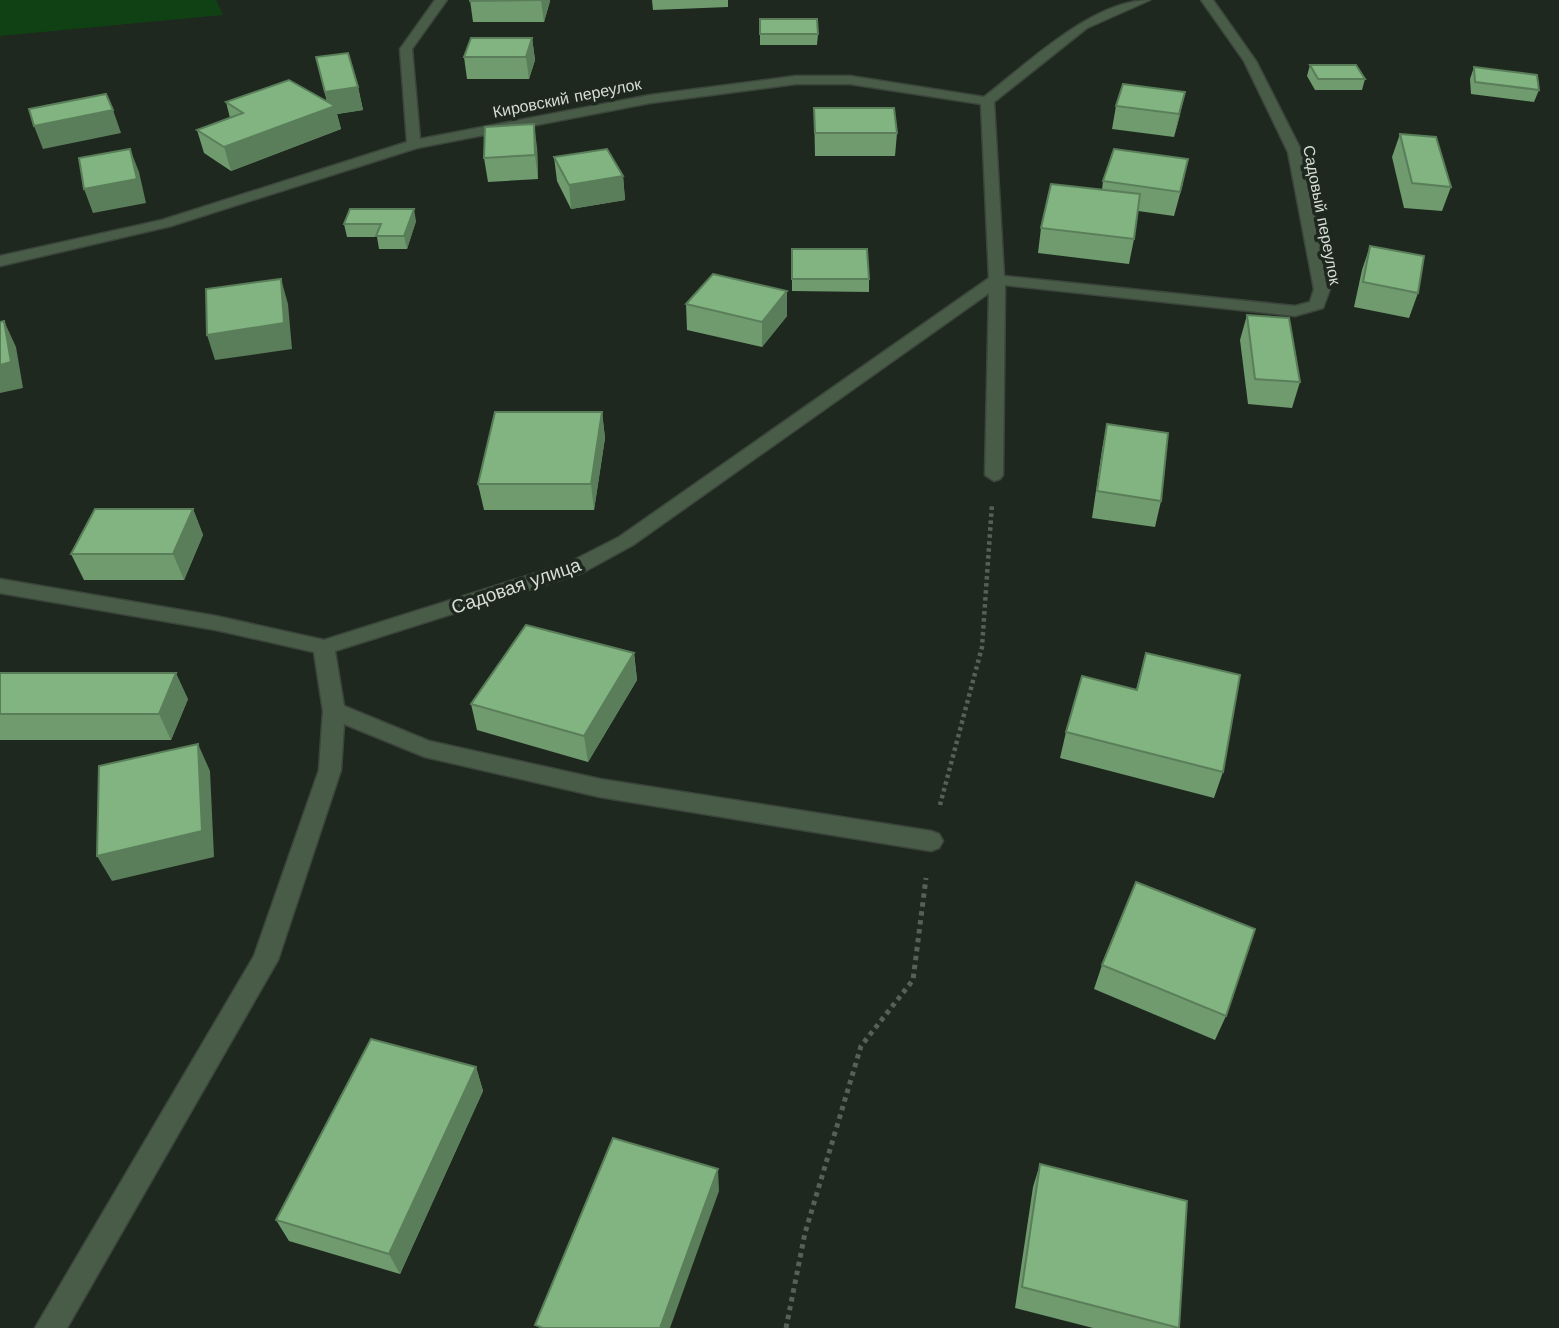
<svg xmlns="http://www.w3.org/2000/svg" width="1559" height="1328" viewBox="0 0 1559 1328" font-family="'Work Sans',sans-serif">
	<style>
		.green { fill: #104115 }
		.lines { fill: none; stroke-linecap: round; stroke-linejoin: round }
		.minor-casing { stroke: #3b453b; stroke-width: 3 }
		.path-far1 { stroke: #576057; stroke-width: 4.5; stroke-dasharray: 3.5 3.5; stroke-linecap: butt }
		.path { stroke: #576057; stroke-width: 5; stroke-dasharray: 4.5 4.5; stroke-linecap: butt }
		.minor { fill: #485c48; fill-rule: evenodd }
		.wall { fill: #6f9b6f }
		.shaded-wall { fill: #5a7e5a }
		.building { fill: #81b481; stroke: #5a7e5a; stroke-width: 2 }
		.labels { text-anchor: middle; dominant-baseline: central; stroke-width: 7; stroke-linejoin: round; paint-order: stroke }
		.far-street-label { font-size: 16px; fill: #d6ddd6; stroke: #1e281e }
		.street-label { font-size: 19px; fill: #d6ddd6; stroke: #1e281e }
	</style>
	<rect width="100%" height="100%" fill="#1e281e"/>
	<polygon class="green" points="0,0 216,0 223,15 0,36"/>
	<g class="lines">
		<g class="minor-casing">
			<path id="minor" d="M435,0H447L412,49L420,139L650,95L796,76H850L984,97C1028,63 1093,0 1150,0L1087,28L994,102L1004,276L1295,306L1310,302L1314,289L1288,152L1244,61L1201,0H1213L1256,61L1302,152L1330,289L1323,308L1295,316L1005,285L1003,475L1000,479L994,481L985,475L989,293L633,545L582,573L335,651L344,706L429,741L600,779L931,831L939,834L943,841L939,848L931,851L600,797L425,757L344,724L341,770L278,960L67,1328H35L254,956L319,770L323,711L314,652L216,630L0,593V579L216,616L324,640L568,563L619,537L989,278L981,104L850,84H796L650,103L417,148L171,226L0,266V256L162,220L407,142L400,49Z"/>
		</g>
		<polyline class="path-far1" points="940,805 982,647 992,504"/>
		<polyline class="path" points="786,1328 805,1233 861,1046 913,980 926,878"/>
		<use href="#minor" class="minor"/>
	</g>
	<g class="wall">
		<polygon points="470,0 550,0 550,1 544,22 473,22"/>
		<polygon points="652,0 728,0 728,7 653,10"/>
		<polygon points="760,19 818,34 817,45 760,45"/>
		<polygon points="532,38 535,60 529,79 467,79 464,57"/>
		<polygon points="316,57 358,87 363,110 337,114 341,129 231,171 204,153 197,130 230,118 226,102 327,102"/>
		<polygon points="1310,65 1365,79 1362,90 1315,90 1307,76"/>
		<polygon points="1474,67 1539,90 1534,102 1471,94 1470,79"/>
		<polygon points="1123,84 1180,115 1174,137 1112,129 1116,106"/>
		<polygon points="814,108 897,133 895,156 815,156"/>
		<polygon points="1400,134 1451,187 1442,211 1404,208 1392,157"/>
		<polygon points="537,147 538,179 488,182 484,158"/>
		<polygon points="554,157 623,176 625,200 571,209 557,181"/>
		<polygon points="1103,181 1183,183 1174,216 1138,211 1134,239 1129,264 1038,253 1041,228 1102,190"/>
		<polygon points="416,221 407,249 379,249 377,237 347,237 344,224"/>
		<polygon points="1370,246 1418,293 1409,318 1354,307 1362,270"/>
		<polygon points="792,249 869,279 869,292 792,291"/>
		<polygon points="787,291 787,316 762,347 687,330 686,304"/>
		<polygon points="1247,315 1300,382 1292,408 1248,404 1240,340"/>
		<polygon points="602,412 605,438 594,510 484,510 478,484"/>
		<polygon points="1107,424 1161,501 1155,527 1092,518 1102,450"/>
		<polygon points="193,509 203,535 184,580 84,580 71,554"/>
		<polygon points="634,653 637,680 588,762 477,730 471,704"/>
		<polygon points="1146,653 1223,772 1214,798 1060,758 1066,732 1136,690"/>
		<polygon points="0,673 188,699 171,740 0,740"/>
		<polygon points="1102,965 1226,1016 1215,1040 1094,989"/>
		<polygon points="476,1067 483,1091 400,1274 289,1241 276,1220"/>
		<polygon points="1040,1164 1179,1328 1093,1328 1015,1308 1033,1187"/>
	</g>
	<g class="shaded-wall">
		<polygon points="541,0 550,0 550,1 544,22"/>
		<polygon points="532,38 535,60 529,79 526,57"/>
		<polygon points="358,87 363,110 337,114 341,129 231,171 224,147 329,109 325,92"/>
		<polygon points="1185,92 1180,115 1174,137 1179,114"/>
		<polygon points="113,110 121,133 43,149 34,126"/>
		<polygon points="534,124 537,147 538,179 535,155"/>
		<polygon points="130,149 139,172 146,203 93,213 84,189"/>
		<polygon points="623,176 625,200 571,209 569,185"/>
		<polygon points="414,209 416,221 407,249 404,236"/>
		<polygon points="281,279 288,304 292,349 215,360 207,335"/>
		<polygon points="787,291 787,316 762,347 762,322"/>
		<polygon points="4,321 16,347 23,388 0,393 0,365"/>
		<polygon points="602,412 605,438 594,510 591,484"/>
		<polygon points="193,509 203,535 184,580 173,554"/>
		<polygon points="634,653 637,680 588,762 584,736"/>
		<polygon points="176,673 188,699 171,740 159,714"/>
		<polygon points="198,744 210,771 214,857 112,881 97,856"/>
		<polygon points="476,1067 483,1091 400,1274 389,1254"/>
		<polygon points="718,1169 719,1191 670,1328 660,1328"/>
	</g>
	<g class="building">
		<polygon points="470,0 541,0 470,1"/>
		<polygon points="760,19 817,19 818,34 760,34"/>
		<polygon points="471,38 532,38 526,57 464,57"/>
		<polygon points="348,53 358,87 325,92 316,57"/>
		<polygon points="1310,65 1356,65 1365,79 1318,79"/>
		<polygon points="1474,67 1537,75 1539,90 1475,82"/>
		<polygon points="289,80 335,106 224,147 197,130 243,113 226,102"/>
		<polygon points="1123,84 1185,92 1179,114 1116,106"/>
		<polygon points="106,94 113,110 34,126 29,109"/>
		<polygon points="814,108 894,108 897,133 815,133"/>
		<polygon points="534,124 535,155 484,158 485,127"/>
		<polygon points="1400,134 1436,137 1451,187 1412,183"/>
		<polygon points="130,149 137,179 84,189 79,158"/>
		<polygon points="607,149 623,176 569,185 554,157"/>
		<polygon points="1114,149 1188,159 1180,192 1103,181"/>
		<polygon points="1051,184 1140,194 1134,239 1041,228"/>
		<polygon points="350,209 414,209 404,236 376,236 381,224 344,224"/>
		<polygon points="1370,246 1424,256 1418,293 1363,282"/>
		<polygon points="792,249 867,249 869,279 792,279"/>
		<polygon points="713,274 787,291 762,322 686,304"/>
		<polygon points="281,279 284,323 207,335 206,289"/>
		<polygon points="1247,315 1289,318 1300,382 1255,379"/>
		<polygon points="4,321 11,362 0,365 0,322"/>
		<polygon points="495,412 602,412 591,484 478,484"/>
		<polygon points="1107,424 1168,433 1161,501 1097,491"/>
		<polygon points="95,509 193,509 173,554 71,554"/>
		<polygon points="526,625 634,653 584,736 471,704"/>
		<polygon points="1146,653 1240,675 1223,772 1066,732 1082,676 1137,690"/>
		<polygon points="0,673 176,673 159,714 0,714"/>
		<polygon points="198,744 202,831 97,856 99,766"/>
		<polygon points="1136,882 1255,929 1226,1016 1102,965"/>
		<polygon points="371,1039 476,1067 389,1254 276,1220"/>
		<polygon points="613,1138 718,1169 660,1328 543,1328 535,1325"/>
		<polygon points="1040,1164 1187,1201 1179,1328 1022,1287"/>
	</g>
	<g class="labels">
		<g class="far-street-label">
			<text transform="translate(567 98) rotate(-11)">Кировский переулок</text>
			<text transform="translate(1322 215) rotate(79)">Садовый переулок</text>
		</g>
		<g class="street-label">
			<text transform="translate(516 586) rotate(-19)">Садовая улица</text>
		</g>
	</g>
</svg>
